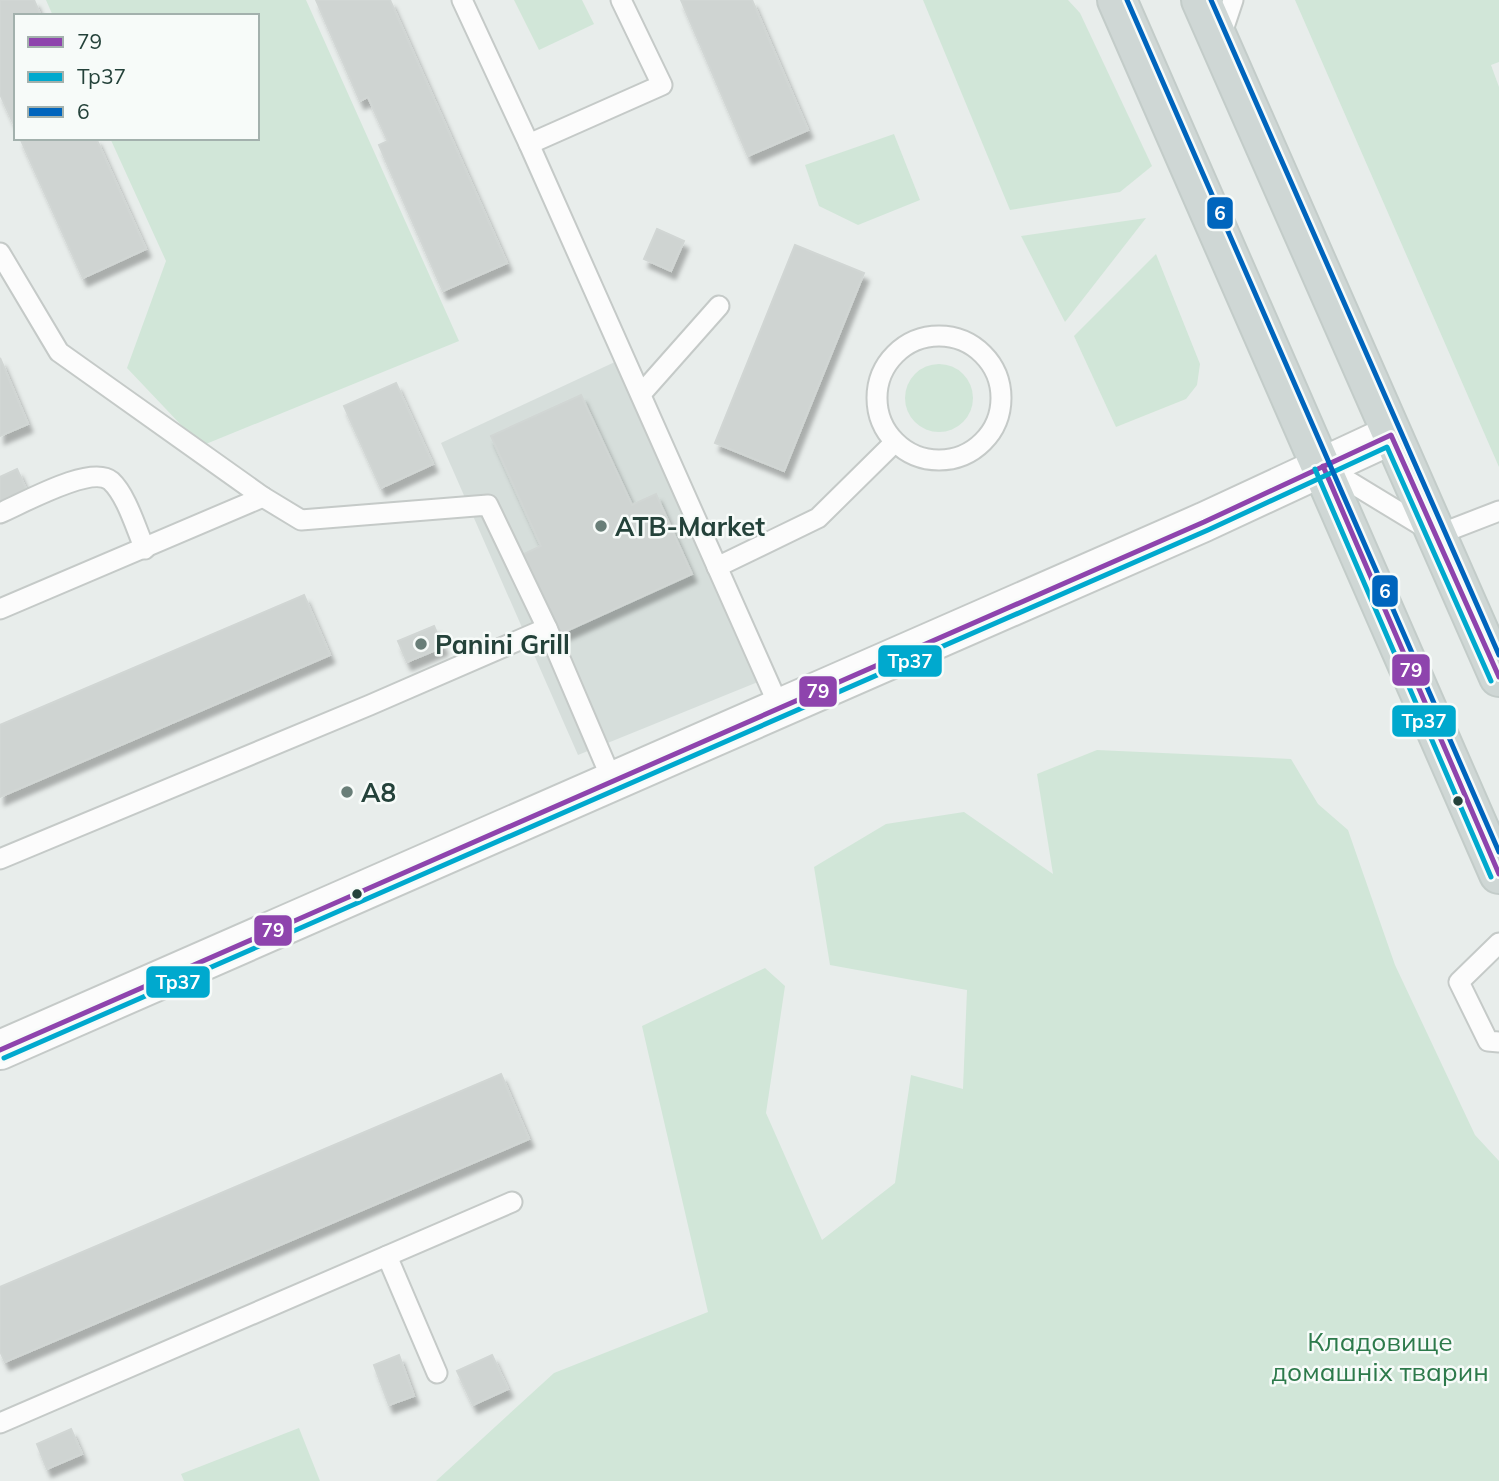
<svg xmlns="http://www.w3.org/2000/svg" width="1499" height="1481" viewBox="0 0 1499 1481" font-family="Mulish,sans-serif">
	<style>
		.built { fill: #d6dedb }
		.green { fill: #d1e6d8 }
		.building { fill: #cfd4d2; stroke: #d1d6d4; stroke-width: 2; filter: url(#shadow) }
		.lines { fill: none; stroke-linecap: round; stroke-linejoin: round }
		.service-casing { stroke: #c5cac8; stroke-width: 23 }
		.tertiary-casing { stroke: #c5cac8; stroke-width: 42 }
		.primary-casing { stroke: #c3ccc9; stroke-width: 42 }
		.service { stroke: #fcfcfc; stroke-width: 19 }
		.tertiary { stroke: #fcfcfc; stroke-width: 38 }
		.primary { stroke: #cfd7d5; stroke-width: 38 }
		.bus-1-casing { stroke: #f7fbf9; stroke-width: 10 }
		.bus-2-casing { stroke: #f7fbf9; stroke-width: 10 }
		.bus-3-casing { stroke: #f7fbf9; stroke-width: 10 }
		.bus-1 { stroke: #8e44ad; stroke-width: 5 }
		.bus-2 { stroke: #00a9ce; stroke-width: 5 }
		.bus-3 { stroke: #0065bd; stroke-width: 5 }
		.poi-dot { fill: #697e78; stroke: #f7fbf9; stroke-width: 2.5 }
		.bus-dot { fill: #24423a; stroke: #f7fbf9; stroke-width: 2.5 }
		.labels { text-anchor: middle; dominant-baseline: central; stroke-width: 5; stroke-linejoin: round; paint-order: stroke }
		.poi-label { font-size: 26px; font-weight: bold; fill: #24423a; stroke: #f7fbf9; text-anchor: start }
		.park-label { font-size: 26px; fill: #2d7a4b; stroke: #f7fbf9 }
		.line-badge { stroke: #f7fbf9; stroke-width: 2.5 }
		.badge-label { font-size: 19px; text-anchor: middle; font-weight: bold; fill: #fff }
	</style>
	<defs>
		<filter id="shadow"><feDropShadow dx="4.5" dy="8" stdDeviation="2" flood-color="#0004"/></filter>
	</defs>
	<rect width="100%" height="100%" fill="#e8edeb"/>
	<polygon class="built" points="632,354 775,675 578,755 441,443"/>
	<g class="green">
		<polygon points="46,0 306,0 459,341 201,446 127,368 166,261 110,138 257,138 257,16 53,16"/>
		<polygon points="514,0 582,0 594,24 539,50"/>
		<polygon points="923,0 1068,0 1080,13 1152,166 1120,192 1010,210"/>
		<polygon points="1295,0 1499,0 1499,62 1491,65 1499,87 1499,467"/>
		<polygon points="894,134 920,200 858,225 819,206 805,165"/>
		<polygon points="1146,218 1065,322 1021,236"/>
		<polygon points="1156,254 1200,364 1197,385 1186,399 1116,427 1074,336"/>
		<circle cx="939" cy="398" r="34"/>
		<polygon points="1097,750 1291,759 1318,804 1348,830 1395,965 1475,1135 1499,1161 1499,1481 436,1481 554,1373 708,1312 642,1026 765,968 785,986 766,1113 822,1240 895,1183 911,1075 963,1089 967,990 830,965 814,867 886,824 964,812 1053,874 1037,774"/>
		<polygon points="299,1428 320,1481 184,1481 181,1474"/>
	</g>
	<g class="building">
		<polygon points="0,0 34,0 41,16 16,16 16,129 0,94"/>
		<polygon points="316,0 390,0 507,263 443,291 379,145 388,141 368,97 360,101"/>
		<polygon points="681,0 752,0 808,130 748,156"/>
		<polygon points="20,138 96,138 146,249 83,278"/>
		<polygon points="657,229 684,241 671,271 644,259"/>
		<polygon points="795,245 864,273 784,471 715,443"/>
		<polygon points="0,358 28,424 0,436"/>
		<polygon points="396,383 433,464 381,488 344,406"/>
		<polygon points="581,395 632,505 656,494 692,574 560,634 524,554 541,546 491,436"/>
		<polygon points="17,469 27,491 0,503 0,477"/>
		<polygon points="304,595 330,655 0,797 0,725"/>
		<polygon points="434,626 443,647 407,662 398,641"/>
		<polygon points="501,1074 529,1139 5,1362 0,1351 0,1287"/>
		<polygon points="399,1355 414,1396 389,1405 374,1365"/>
		<polygon points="492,1355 508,1389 473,1405 457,1371"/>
		<polygon points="71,1429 82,1454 47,1469 37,1444"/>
	</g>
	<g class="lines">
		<g class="service-casing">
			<g id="service">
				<polyline points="462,0 529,144 662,85 621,0"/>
				<polyline points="1220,39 1233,0"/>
				<polyline points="529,144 779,706"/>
				<polyline points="0,253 59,352 263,497 301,520 488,505 547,628 612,780"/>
				<circle cx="939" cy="398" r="62"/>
				<polyline points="641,394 719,306"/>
				<polyline points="1327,468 1437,535 1499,511"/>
				<path d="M0,513C22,504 91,464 111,481C127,496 136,529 145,549"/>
				<polyline points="717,567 818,518 895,442"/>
				<polyline points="0,609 263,497"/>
				<polyline points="0,859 370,705 547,628"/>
				<polyline points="1499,943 1459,982 1488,1041 1499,1042"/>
				<polyline points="387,1256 437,1373"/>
				<polyline points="0,1423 512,1202"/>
			</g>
		</g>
		<g class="tertiary-casing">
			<polyline id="tertiary" points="0,1050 1204,522 1391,435"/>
		</g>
		<g class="primary-casing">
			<g id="primary">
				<polyline points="1117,0 1499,874"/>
				<polyline points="1201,0 1499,677"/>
			</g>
		</g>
		<use href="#service" class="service"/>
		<use href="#tertiary" class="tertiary"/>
		<use href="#primary" class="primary"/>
		<g class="bus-1-casing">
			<g id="bus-1">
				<polyline points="1323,466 1499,874"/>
				<polyline points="0,1050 1204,522 1391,435 1499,677"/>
			</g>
		</g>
		<g class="bus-2-casing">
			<g id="bus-2">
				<polyline points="1315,469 1491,877"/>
				<polyline points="4,1058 1208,530 1387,447 1491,681"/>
			</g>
		</g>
		<g class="bus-3-casing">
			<g id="bus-3">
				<polyline points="1127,0 1499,852"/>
				<polyline points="1211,0 1499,655"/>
			</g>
		</g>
		<use href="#bus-1" class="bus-1"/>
		<use href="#bus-2" class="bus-2"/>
		<use href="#bus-3" class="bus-3"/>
	</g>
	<g class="poi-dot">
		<circle cx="601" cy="526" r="7"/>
		<circle cx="421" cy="644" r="7"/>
		<circle cx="347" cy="792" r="7"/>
	</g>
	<g class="bus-dot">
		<circle cx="1458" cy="801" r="6"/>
		<circle cx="357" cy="894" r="6"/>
	</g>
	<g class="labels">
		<g class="poi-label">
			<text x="615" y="526">ATB-Market</text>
			<text x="435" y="644">Panini Grill</text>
			<text x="361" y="792">А8</text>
		</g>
		<g class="park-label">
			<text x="1380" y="1341">Кладовище<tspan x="1380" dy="30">домашніх тварин</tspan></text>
		</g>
	</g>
	<g class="line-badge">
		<rect x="1206" y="196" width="28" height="34" rx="7" fill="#0065bd"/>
		<rect x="1371" y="574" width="28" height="34" rx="7" fill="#0065bd"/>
		<rect x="877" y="644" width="66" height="34" rx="7" fill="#00a9ce"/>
		<rect x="1391" y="653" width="40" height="34" rx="7" fill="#8e44ad"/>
		<rect x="798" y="675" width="40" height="33" rx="7" fill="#8e44ad"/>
		<rect x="1391" y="704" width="66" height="34" rx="7" fill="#00a9ce"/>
		<rect x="253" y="914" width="40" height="33" rx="7" fill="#8e44ad"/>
		<rect x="145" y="965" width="66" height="34" rx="7" fill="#00a9ce"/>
	</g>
	<g class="badge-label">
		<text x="1220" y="220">6</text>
		<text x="1385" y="598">6</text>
		<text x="910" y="668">Тр37</text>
		<text x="1411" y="677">79</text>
		<text x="818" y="698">79</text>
		<text x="1424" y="728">Тр37</text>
		<text x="273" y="937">79</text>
		<text x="178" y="989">Тр37</text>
	</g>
	<rect x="14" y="14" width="245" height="126" fill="#f7fbf9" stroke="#a3b1ad" stroke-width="2"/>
	<rect x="28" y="37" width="35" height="10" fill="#8e44ad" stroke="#a3b1ad" stroke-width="2"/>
	<text x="77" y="49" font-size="21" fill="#24423a">79</text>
	<rect x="28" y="72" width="35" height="10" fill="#00a9ce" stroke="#a3b1ad" stroke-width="2"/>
	<text x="77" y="84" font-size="21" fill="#24423a">Тр37</text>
	<rect x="28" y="107" width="35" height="10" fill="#0065bd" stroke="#a3b1ad" stroke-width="2"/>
	<text x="77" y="119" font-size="21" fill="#24423a">6</text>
</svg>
